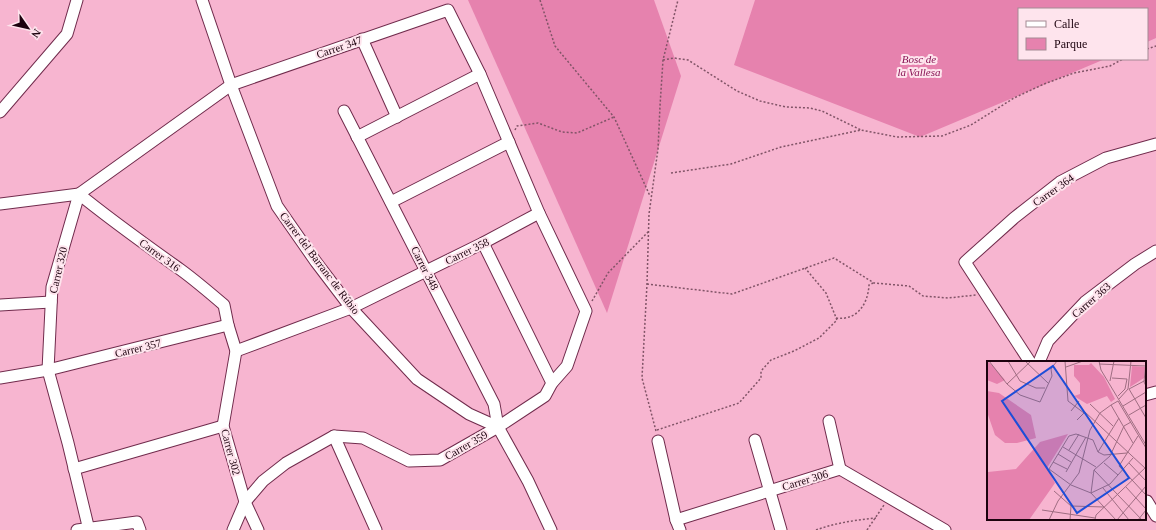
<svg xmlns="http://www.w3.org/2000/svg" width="1156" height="530" font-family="'Times New Roman',serif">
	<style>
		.green { fill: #e682ae }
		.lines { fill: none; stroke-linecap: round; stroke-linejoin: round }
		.minor-casing { stroke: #702b4c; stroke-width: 13 }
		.path { stroke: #815467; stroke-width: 1.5; stroke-dasharray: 2 2; stroke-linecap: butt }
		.minor { stroke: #fff; stroke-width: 11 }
		.labels { text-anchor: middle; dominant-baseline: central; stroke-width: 4; stroke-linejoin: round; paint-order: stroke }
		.street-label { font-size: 11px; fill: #1c020e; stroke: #fee4ed }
		.park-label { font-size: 11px; font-style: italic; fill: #891455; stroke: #fee4ed }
		.inset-road { fill: none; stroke: #9f6d82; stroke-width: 1 }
		.view { fill: #1d4ed8; fill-opacity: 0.15; stroke: #1d4ed8; stroke-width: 2 }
		.inset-edge { fill: none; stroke: #1c020e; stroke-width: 2 }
	</style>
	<rect width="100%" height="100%" fill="#f7b5d0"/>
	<!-- green -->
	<g class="green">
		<polygon points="468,0 654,0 681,76 607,313"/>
		<polygon points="755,0 1156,0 1156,38 1147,42 1147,9 1019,9 1019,59 1105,59 920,137 734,65"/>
	</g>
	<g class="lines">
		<!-- minor casing -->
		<g class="minor-casing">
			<g id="minor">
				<polyline points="202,0 231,85 277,206 316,262 351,308 417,379 469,414 498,427 528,481 551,530"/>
				<polyline points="362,39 397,117"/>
				<polyline points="344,111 494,404 498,427"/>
				<polyline points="0,112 67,34 77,0"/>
				<polyline points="357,137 480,74"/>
				<polyline points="391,202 509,142"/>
				<path d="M0 204 79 194C112 221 146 245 181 270 196 281 210 293 224 305L228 325 236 351 223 426 245 502 258 530"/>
				<polyline points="483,243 552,383"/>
				<polyline points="0,305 51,302"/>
				<polyline points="236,351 351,308 483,243 539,213"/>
				<polyline points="1030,362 965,262 1014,218 1060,182 1106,158 1156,144"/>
				<polyline points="1039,362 1048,341 1085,302 1135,264 1156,251"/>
				<polyline points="0,378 48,370 228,325"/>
				<polyline points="1145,395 1156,392"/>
				<polyline points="829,421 840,469"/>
				<polyline points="334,436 376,530"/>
				<polyline points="755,440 781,530"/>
				<polyline points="658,441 676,520 680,530"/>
				<polyline points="74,469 223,426"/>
				<polyline points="1145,501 1147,501 1156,516"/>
				<polyline points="676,520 840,469 945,530"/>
				<polyline points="77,530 137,522 140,530"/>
				<polyline points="89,530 68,443 48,370 52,287 79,194 231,85 448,10 480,74 539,213 586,311 567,366 552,383 545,396 498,427 440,460 409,461 363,438 334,436 286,463 263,481 245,502 233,530"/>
			</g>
		</g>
		<!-- path -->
		<g class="path">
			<polyline points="540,0 555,46 614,117 650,196"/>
			<polyline points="1147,49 1156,46"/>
			<polyline points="663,60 674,58 688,60 737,91 760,101 786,107 810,108 822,111 861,130"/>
			<polyline points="515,130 517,126 538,123 562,132 577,133 614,117"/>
			<polyline points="671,173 731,164 781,147 861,130 897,137 942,136 971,125 1014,98 1044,84 1074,73 1110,66 1123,59"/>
			<polyline points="647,284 732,294 834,258 874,283 909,286 923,296 948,298 976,295"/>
			<polyline points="592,301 608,273 649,231"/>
			<path d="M836 318C857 321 868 304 869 285L873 283"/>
			<polyline points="657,430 739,403 761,378 761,371 771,360 794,351 819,338 837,320 826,293 805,268"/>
			<polyline points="656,431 642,378 647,284 649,214 658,149 660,106 663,60 678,0"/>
			<path d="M816 530C835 523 856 520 876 518"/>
			<polyline points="867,530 884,505"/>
		</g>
		<!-- minor -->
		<use href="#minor" class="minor"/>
	</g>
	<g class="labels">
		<!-- street labels -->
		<g class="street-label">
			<text transform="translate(339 47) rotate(-19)">Carrer 347</text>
			<text transform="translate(1053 190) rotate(-35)">Carrer 364</text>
			<text transform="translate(467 251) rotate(-26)">Carrer 358</text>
			<text transform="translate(160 255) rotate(36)">Carrer 316</text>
			<text transform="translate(320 263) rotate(53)">Carrer del Barranc de Rúbio</text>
			<text transform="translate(425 268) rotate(63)">Carrer 348</text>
			<text transform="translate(58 270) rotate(-77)">Carrer 320</text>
			<text transform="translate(1091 300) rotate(-41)">Carrer 363</text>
			<text transform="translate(138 348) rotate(-14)">Carrer 357</text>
			<text transform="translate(466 445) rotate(-30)">Carrer 359</text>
			<text transform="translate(231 452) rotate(75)">Carrer 302</text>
			<text transform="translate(805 480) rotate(-17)">Carrer 306</text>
		</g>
		<!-- park labels -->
		<g class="park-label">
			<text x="919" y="59">Bosc de<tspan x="919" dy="13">la Vallesa</tspan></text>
		</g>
	</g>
	<!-- overview -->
	<g transform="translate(987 361)">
		<rect width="159" height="159" fill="#f7b5d0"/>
		<path d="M0 0 5 4 18 19 10 23 0 19ZM104 2 117 16 128 38 124 41 120 35 100 43 87 35 93 33V22L87 15V4H102ZM145 5 158 6 157 17 143 26ZM0 30 12 32 44 54 49 77 30 82H18L8 74 0 51ZM81 73 60 107 68 122 42 159H0V106L1 111 29 108 53 81Z" fill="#e682ae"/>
		<path class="inset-road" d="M2 0 20 23 33 34 53 41 65 15 64 8 70 0M21 0 33 20 49 27H58M38 0 61 22M78 0 81 40 97 52M112 0 114 9 159 84M159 0 157 21 159 25M112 3 159 5M79 6 96 0M125 17 140 18M123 20 127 0M20 23 44 0M142 28 159 57M142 28 159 19M131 35 138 28 140 18M132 38 141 28 144 0M103 43 126 65M124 44 146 82M136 45 159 31M84 50 92 40M142 54 159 44M90 59 98 51 159 108M151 75 132 105 159 134M76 86 109 106M82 89 92 73M111 91 132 57M140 92 117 94 111 91 106 79 89 73 82 75 62 108 84 124 104 132 123 123 146 97M71 93 84 101M66 101 80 108M117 102 131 114M142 102 159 120M107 109 155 159M107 109 123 95 137 65 144 61M107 109 104 132 129 159M79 111 99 76M139 126 159 148M116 127 142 159M67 130 84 145 83 159M84 145 117 146M55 149 108 157M62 159 71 140 92 112 103 69 113 52 124 44 131 40 159 87M108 159 109 154 159 106M130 159 159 125M151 159 159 149"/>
		<path class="view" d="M66 5 142 117 90 152 15 40Z"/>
		<rect width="159" height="159" class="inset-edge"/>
	</g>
	<!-- legend -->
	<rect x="1018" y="8" width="130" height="52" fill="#fee4ed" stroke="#a48a94"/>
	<rect x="1026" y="21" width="20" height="6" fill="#ffffff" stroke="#a48a94"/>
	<text x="1054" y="28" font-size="12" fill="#1c020e">Calle</text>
	<rect x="1026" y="38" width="20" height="12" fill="#e682ae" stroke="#a48a94"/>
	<text x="1054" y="48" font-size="12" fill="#1c020e">Parque</text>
	<!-- north arrow -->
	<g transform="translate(28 28) rotate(124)" stroke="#fee4ed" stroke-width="3" paint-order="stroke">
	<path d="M0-3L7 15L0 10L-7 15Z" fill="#1c020e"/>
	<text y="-6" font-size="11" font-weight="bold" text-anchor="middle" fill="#1c020e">N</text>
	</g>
</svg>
